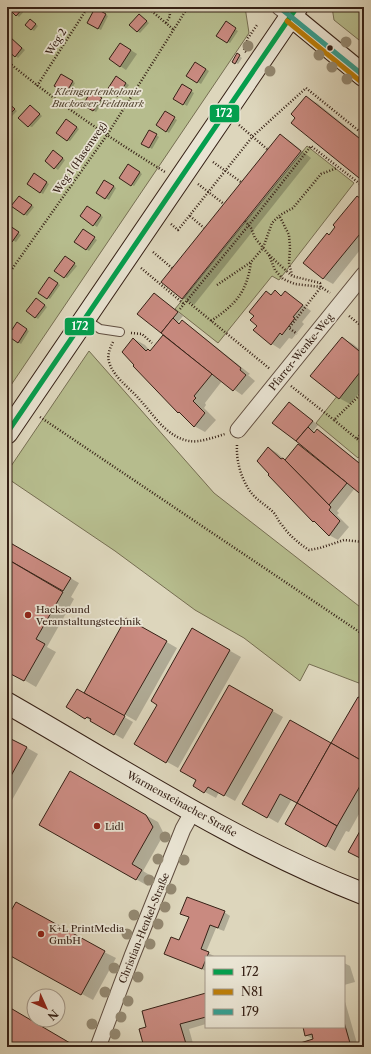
<svg xmlns="http://www.w3.org/2000/svg" width="371" height="1054" font-family="'Libre Caslon Text',serif">
	<style>
		.green { fill: #b6bc8d; stroke: #766e52 }
		.shadow { fill: #0003 }
		.building { fill: #c98a80; stroke: #362116 }
		.lines { fill: none; stroke-linecap: round; stroke-linejoin: round }
		.lane-casing { stroke: #604e40; stroke-width: 10 }
		.street-casing { stroke: #604e40; stroke-width: 17 }
		.secondary-casing { stroke: #362116; stroke-width: 23 }
		.path { stroke: #362116; stroke-width: 2.5; stroke-dasharray: 1 2; stroke-linecap: butt }
		.lane { stroke: #e9e4d3; stroke-width: 8 }
		.street { stroke: #e9e4d3; stroke-width: 15 }
		.secondary { stroke: #e9e4d3; stroke-width: 21 }
		.bus-1-casing { stroke: #e9e4d3; stroke-width: 8 }
		.bus-2-casing { stroke: #e9e4d3; stroke-width: 8 }
		.bus-3-casing { stroke: #e9e4d3; stroke-width: 8 }
		.bus-1 { stroke: #039f4e; stroke-width: 5 }
		.bus-2 { stroke: #bd7e07; stroke-width: 5 }
		.bus-3 { stroke: #369e8f; stroke-width: 5 }
		.tree { fill: #938871 }
		.bus-dot { fill: #362116; stroke: #e9e4d3; stroke-width: 1.5 }
		.poi-dot { fill: #8f2418; stroke: #e9e4d3; stroke-width: 1.5 }
		.labels { text-anchor: middle; dominant-baseline: central; stroke-width: 3.5; stroke-linejoin: round; paint-order: stroke }
		.street-label { font-size: 10px; fill: #362116; stroke: #e9e4d3 }
		.park-label { font-size: 10px; font-style: italic; fill: #564834; stroke: #e9e4d3 }
		.poi-label { font-size: 10px; fill: #362116; stroke: #e9e4d3; text-anchor: start }
		.line-badge { stroke: #e9e4d3; stroke-width: 1.5 }
		.badge-label { font-size: 11px; text-anchor: middle; font-weight: bold; fill: #fff }
	</style>
	<rect width="100%" height="100%" fill="#ddd6bc"/>
	<filter id="stains"><feTurbulence type="fractalNoise" baseFrequency=".005" numOctaves="4"/><feColorMatrix values="0 0 0 0 .2 0 0 0 0 .09 0 0 0 0 .02 0 0 0 .5 -.17"/></filter>
	<radialGradient id="worn" r=".72"><stop offset=".6" stop-color="#630" stop-opacity="0"/><stop offset="1" stop-color="#630" stop-opacity=".3"/></radialGradient>
	<!-- green -->
	<g class="green">
		<polygon points="7,7 245,7 249,33 7,391"/>
		<polygon points="332,7 364,7 364,44 334,20"/>
		<polygon points="307,146 354,183 279,280 272,276 218,343 175,309"/>
		<polygon points="89,351 214,493 364,610 364,685 309,664 300,681 244,638 195,610 115,551 7,478 7,472"/>
		<polygon points="364,362 364,451 358,458 316,423"/>
	</g>
	<!-- shadow -->
	<g class="shadow">
		<polygon points="8,7 26,7 27,8 19,17"/>
		<polygon points="41,7 53,7 48,12"/>
		<polygon points="96,9 108,16 101,30 88,23"/>
		<polygon points="142,17 149,23 140,33 137,31"/>
		<polygon points="33,22 38,26 34,31 31,29"/>
		<polygon points="226,23 238,31 230,43 217,35"/>
		<polygon points="13,40 25,50 18,58 7,49 7,43"/>
		<polygon points="126,47 137,54 126,70 120,66"/>
		<polygon points="238,55 242,58 238,64 233,61"/>
		<polygon points="196,63 209,71 201,84 188,76"/>
		<polygon points="62,75 75,83 69,94 55,86"/>
		<polygon points="116,77 129,85 120,97 109,90"/>
		<polygon points="182,85 194,93 187,106 174,98"/>
		<polygon points="92,92 104,100 96,112 84,105"/>
		<polygon points="306,97 317,103 364,141 364,181"/>
		<polygon points="7,103 17,111 7,121"/>
		<polygon points="33,108 42,116 32,127 29,126"/>
		<polygon points="165,112 177,120 169,133 157,125"/>
		<polygon points="69,122 79,129 70,141 67,140"/>
		<polygon points="150,131 159,137 152,149 143,143"/>
		<polygon points="280,135 291,142 311,158 194,305 183,298"/>
		<polygon points="56,153 65,160 58,170 46,161"/>
		<polygon points="129,165 142,174 134,186 121,178"/>
		<polygon points="34,175 49,184 43,194 28,184"/>
		<polygon points="105,181 116,188 109,200 97,193"/>
		<polygon points="357,197 364,201 364,245 333,284 324,279 304,263 337,227"/>
		<polygon points="22,199 34,207 27,216 24,214"/>
		<polygon points="90,209 103,217 97,227 81,216"/>
		<polygon points="7,225 21,235 16,242 7,237"/>
		<polygon points="86,232 97,240 89,251 76,242"/>
		<polygon points="68,259 77,266 67,278 65,277"/>
		<polygon points="49,278 60,285 50,299 40,292"/>
		<polygon points="275,291 282,296 285,292 294,298 311,311 302,322 304,324 292,339 289,338 280,349 272,344 258,325 255,316 267,292 272,295"/>
		<polygon points="155,294 183,316 178,322 180,324 182,322 191,327 250,374 248,375 255,381 242,395 222,381 205,403 206,405 204,408 216,420 205,432 194,426 184,415 178,412 134,339 145,345 151,352 163,336 167,338"/>
		<polygon points="39,301 47,307 38,319 35,317"/>
		<polygon points="17,324 29,331 21,344 9,336"/>
		<polygon points="342,338 353,344 364,353 364,387 350,404 339,398"/>
		<polygon points="290,403 318,425 313,431 316,433 317,430 326,436 364,466 364,495 355,488 337,511 339,513 337,515 349,527 338,540 329,535 319,525 313,521 269,448 277,453 286,461 300,443 274,423"/>
		<polygon points="7,542 79,583 71,597 74,599 47,647 56,652 36,687 7,670 7,561 47,583 48,581 7,558"/>
		<polygon points="127,619 177,648 136,721 85,692"/>
		<polygon points="193,630 241,657 178,768 135,744 158,704"/>
		<polygon points="230,687 283,717 235,801 219,792 216,798 194,786"/>
		<polygon points="77,690 133,722 123,739 67,707"/>
		<polygon points="364,700 364,805 349,832 346,831 335,851 287,823 320,818 292,799 278,823 243,803 341,750"/>
		<polygon points="7,739 17,742 38,754 7,809"/>
		<polygon points="70,773 158,822 164,834 143,871 153,877 148,886 41,825"/>
		<polygon points="224,912 230,916 224,931 216,928 206,952 214,956 206,957 206,971 166,954 180,942 190,918 182,913"/>
		<polygon points="7,920 104,952 116,958 93,1000 7,953"/>
		<polygon points="344,963 350,966 355,982 344,985"/>
		<polygon points="206,994 206,1024 189,1029 194,1047 145,1047 147,1028"/>
		<polygon points="344,998 358,1047 299,1047 314,1040 306,1035 304,1027 344,1027"/>
		<polygon points="7,1008 76,1047 12,1047 7,1044"/>
	</g>
	<!-- building -->
	<g class="building">
		<polygon points="7,7 24,7 16,16"/>
		<polygon points="40,7 49,7 45,12"/>
		<polygon points="95,8 106,14 98,29 87,23"/>
		<polygon points="139,14 147,21 137,32 129,25"/>
		<polygon points="30,19 36,24 31,30 25,25"/>
		<polygon points="226,21 236,28 227,43 216,36"/>
		<polygon points="10,37 22,48 15,57 7,50 7,41"/>
		<polygon points="120,43 131,50 120,67 109,59"/>
		<polygon points="237,53 240,55 235,64 232,62"/>
		<polygon points="195,62 206,69 197,83 186,76"/>
		<polygon points="61,74 73,81 66,93 54,86"/>
		<polygon points="116,76 126,83 117,97 107,90"/>
		<polygon points="182,84 192,90 183,105 173,99"/>
		<polygon points="91,91 102,98 93,111 83,105"/>
		<polygon points="306,96 364,142 364,182 291,123 295,118 291,114"/>
		<polygon points="7,102 15,109 7,117"/>
		<polygon points="30,105 40,114 28,127 18,118"/>
		<polygon points="165,111 175,117 166,132 156,125"/>
		<polygon points="66,119 77,127 67,141 56,133"/>
		<polygon points="149,130 157,134 149,148 141,144"/>
		<polygon points="280,134 301,151 182,299 161,282"/>
		<polygon points="53,150 63,158 54,169 45,161"/>
		<polygon points="128,164 140,172 131,186 119,178"/>
		<polygon points="34,173 47,182 40,193 27,184"/>
		<polygon points="104,180 114,186 105,199 96,193"/>
		<polygon points="19,196 32,205 24,215 11,206"/>
		<polygon points="357,196 364,201 364,229 323,279 303,263 327,233 329,235 335,227 333,225"/>
		<polygon points="87,206 101,215 93,226 80,216"/>
		<polygon points="7,224 19,232 12,242 7,238"/>
		<polygon points="83,229 95,237 86,250 74,242"/>
		<polygon points="65,256 75,263 64,278 54,271"/>
		<polygon points="49,277 58,283 47,299 38,293"/>
		<polygon points="275,290 281,296 285,291 303,305 293,317 295,318 282,335 280,333 271,345 253,330 257,326 250,320 254,316 249,312 266,291 271,295"/>
		<polygon points="154,293 178,312 161,333 137,314"/>
		<polygon points="36,298 45,305 35,318 26,311"/>
		<polygon points="173,318 179,324 182,320 241,368 240,370 246,375 233,391 161,333"/>
		<polygon points="17,322 27,329 18,343 8,336"/>
		<polygon points="163,335 212,374 194,396 196,398 193,401 205,413 194,427 179,412 178,413 133,366 134,365 122,352 133,338 146,351 148,349 150,351"/>
		<polygon points="342,337 364,355 364,367 339,399 310,376"/>
		<polygon points="289,402 313,421 296,441 272,423"/>
		<polygon points="308,427 314,433 317,429 364,467 364,497 296,441"/>
		<polygon points="298,444 347,483 329,505 285,460"/>
		<polygon points="268,447 281,459 283,458 331,507 329,510 340,521 329,536 314,521 313,522 268,475 269,474 257,461"/>
		<polygon points="7,541 71,578 63,591 7,559"/>
		<polygon points="7,559 63,592 36,639 45,644 24,681 7,672"/>
		<polygon points="126,618 167,641 124,716 84,693"/>
		<polygon points="192,628 230,650 166,763 134,744 157,705 151,701"/>
		<polygon points="229,685 273,710 224,796 208,787 204,793 193,786 196,780 180,771"/>
		<polygon points="77,689 125,716 114,735 90,721 91,719 87,717 85,719 66,707"/>
		<polygon points="358,697 364,699 364,762 331,743"/>
		<polygon points="290,720 331,743 297,803 280,794 267,818 242,804"/>
		<polygon points="7,737 27,747 7,783"/>
		<polygon points="331,743 364,762 364,779 337,826 297,803"/>
		<polygon points="70,771 146,815 153,827 132,864 142,870 136,880 39,825"/>
		<polygon points="297,803 337,826 326,847 285,824"/>
		<polygon points="364,824 364,860 348,852"/>
		<polygon points="187,897 225,911 218,928 210,925 201,949 209,952 202,969 164,954 171,937 179,940 189,917 180,914"/>
		<polygon points="16,902 105,951 81,995 7,954 7,918"/>
		<polygon points="206,993 206,1017 180,1024 187,1047 144,1047 139,1029 146,1027 142,1011"/>
		<polygon points="7,1006 70,1043 68,1047 10,1047 7,1045"/>
		<polygon points="344,1022 350,1043 342,1045 342,1047 298,1047 297,1044 313,1039 312,1034 305,1036 303,1027 344,1027"/>
	</g>
	<g class="lines">
		<!-- lane casing -->
		<g class="lane-casing">
			<polyline id="lane" points="85,319 100,329 120,332"/>
		</g>
		<!-- street casing -->
		<g class="street-casing">
			<g id="street">
				<polyline points="279,7 291,16"/>
				<polyline points="238,430 364,274"/>
				<polyline points="98,1047 132,956 183,829 193,811"/>
			</g>
		</g>
		<!-- secondary casing -->
		<g class="secondary-casing">
			<g id="secondary">
				<polyline points="291,16 364,76"/>
				<polyline points="7,433 297,7"/>
				<path d="M7 703C124 770 238 845 364 894"/>
			</g>
		</g>
		<!-- path -->
		<g class="path">
			<polyline points="147,7 174,30"/>
			<polyline points="166,23 170,16 169,7"/>
			<polyline points="246,52 244,50 248,38 257,25"/>
			<path d="M7 61C56 102 110 138 165 172"/>
			<polyline points="37,86 88,7"/>
			<polyline points="239,125 267,149"/>
			<polyline points="213,162 241,182"/>
			<polyline points="198,184 224,204"/>
			<polyline points="190,216 204,228"/>
			<polyline points="280,217 289,235 290,247 289,263 292,275"/>
			<polyline points="245,221 251,228 255,238 269,255 275,270 283,279 295,284 321,287 330,293"/>
			<polyline points="171,224 178,230 253,136 306,88 364,135"/>
			<polyline points="153,252 172,268"/>
			<polyline points="269,255 292,276 320,283 321,287 289,328 297,334"/>
			<polyline points="141,268 184,304"/>
			<polyline points="7,276 107,135 188,7"/>
			<polyline points="217,285 251,262 263,248 272,223 280,215 293,208 321,174 337,168"/>
			<polyline points="187,301 270,369"/>
			<polyline points="180,309 248,226 311,146 364,187"/>
			<polyline points="349,316 364,328"/>
			<path d="M211 321C236 304 247 292 251 262"/>
			<polyline points="131,333 142,334 152,343"/>
			<path d="M113 342C110 348 107 355 109 362 114 378 130 388 140 400 155 416 165 436 189 441 199 443 215 437 225 434"/>
			<polyline points="291,386 334,420"/>
			<polyline points="364,391 334,420 357,439 364,429"/>
			<polyline points="40,417 364,635"/>
			<polyline points="357,439 364,445"/>
			<path d="M237 445C236 462 242 483 254 496 260 502 267 506 273 512 277 516 278 521 282 525 289 535 298 543 309 550L320 548 344 540 364 542"/>
		</g>
		<!-- lane -->
		<use href="#lane" class="lane"/>
		<!-- street -->
		<use href="#street" class="street"/>
		<!-- secondary -->
		<use href="#secondary" class="secondary"/>
		<!-- bus-1 casing -->
		<g class="bus-1-casing">
			<polyline id="bus-1" points="7,433 297,7"/>
		</g>
		<!-- bus-2 casing -->
		<g class="bus-2-casing">
			<polyline id="bus-2" points="287,21 360,81"/>
		</g>
		<!-- bus-3 casing -->
		<g class="bus-3-casing">
			<polyline id="bus-3" points="279,7 364,76"/>
		</g>
		<!-- bus-1 -->
		<use href="#bus-1" class="bus-1"/>
		<!-- bus-2 -->
		<use href="#bus-2" class="bus-2"/>
		<!-- bus-3 -->
		<use href="#bus-3" class="bus-3"/>
	</g>
	<!-- trees -->
	<g class="tree">
		<circle cx="346" cy="42" r="5.5"/>
		<circle cx="248" cy="46" r="5.5"/>
		<circle cx="319" cy="55" r="5.5"/>
		<circle cx="332" cy="67" r="5.5"/>
		<circle cx="270" cy="71" r="5.5"/>
		<circle cx="347" cy="79" r="5.5"/>
		<circle cx="165" cy="837" r="5.5"/>
		<circle cx="158" cy="859" r="5.5"/>
		<circle cx="184" cy="860" r="5.5"/>
		<circle cx="149" cy="880" r="5.5"/>
		<circle cx="171" cy="889" r="5.5"/>
		<circle cx="165" cy="907" r="5.5"/>
		<circle cx="134" cy="915" r="5.5"/>
		<circle cx="158" cy="924" r="5.5"/>
		<circle cx="127" cy="934" r="5.5"/>
		<circle cx="150" cy="944" r="5.5"/>
		<circle cx="114" cy="968" r="5.5"/>
		<circle cx="138" cy="977" r="5.5"/>
		<circle cx="105" cy="992" r="5.5"/>
		<circle cx="128" cy="1001" r="5.5"/>
		<circle cx="121" cy="1017" r="5.5"/>
		<circle cx="92" cy="1024" r="5.5"/>
		<circle cx="115" cy="1034" r="5.5"/>
	</g>
	<!-- markers -->
	<circle class="bus-dot" cx="330" cy="48" r="3.5"/>
	<g class="poi-dot">
		<circle cx="28" cy="615" r="4"/>
		<circle cx="97" cy="826" r="4"/>
		<circle cx="41" cy="934" r="4"/>
	</g>
	<g class="labels">
		<!-- street labels -->
		<g class="street-label">
			<text transform="translate(56 42) rotate(-58)">Weg 2</text>
			<text transform="translate(80 158) rotate(-55)">Weg 1 (Hasenweg)</text>
			<text transform="translate(301 352) rotate(-51)">Pfarrer-Wenke-Weg</text>
			<text transform="translate(182 804) rotate(29)">Warmensteinacher Straße</text>
			<text transform="translate(144 928) rotate(-68)">Christian-Henkel-Straße</text>
		</g>
		<!-- park labels -->
		<g class="park-label">
			<text x="98" y="91">Kleingartenkolonie<tspan x="98" dy="12">Buckower Feldmark</tspan></text>
		</g>
		<!-- poi labels -->
		<g class="poi-label">
			<text x="36" y="609">Hacksound<tspan x="36" dy="12">Veranstaltungstechnik</tspan></text>
			<text x="105" y="826">Lidl</text>
			<text x="49" y="928">K+L PrintMedia<tspan x="49" dy="12">GmbH</tspan></text>
		</g>
	</g>
	<g class="line-badge">
		<rect x="209" y="104" width="31" height="19" rx="4" fill="#039f4e"/>
		<rect x="64" y="317" width="31" height="19" rx="4" fill="#039f4e"/>
	</g>
	<g class="badge-label">
		<text x="224" y="117">172</text>
		<text x="80" y="330">172</text>
	</g>
	<!-- margin -->
	<rect width="371" height="1054" fill="none" stroke="#ddd6bc" stroke-width="24"/>
	<rect x="8" y="8" width="355" height="1038" fill="none" stroke="#362116" stroke-width="2"/>
	<rect x="12" y="12" width="347" height="1030" fill="none" stroke="#362116"/>
	<!-- legend -->
	<rect x="205" y="956" width="140" height="72" fill="#e9e4d3" stroke="#a19687"/>
	<rect x="213" y="969" width="20" height="6" fill="#039f4e" stroke="#a19687"/>
	<text x="241" y="976" font-size="12" fill="#362116">172</text>
	<rect x="213" y="989" width="20" height="6" fill="#bd7e07" stroke="#a19687"/>
	<text x="241" y="996" font-size="12" fill="#362116">N81</text>
	<rect x="213" y="1009" width="20" height="6" fill="#369e8f" stroke="#a19687"/>
	<text x="241" y="1016" font-size="12" fill="#362116">179</text>
	<!-- north arrow -->
	<g transform="translate(46 1008) rotate(135)"><circle r="19" fill="#e9e4d3" stroke="#a19687"/>
	<path d="M0-3L7 15L0 10L-7 15Z" fill="#8f2418"/>
	<text y="-6" font-size="11" font-weight="bold" text-anchor="middle" fill="#362116">N</text>
	</g>
	<rect width="100%" height="100%" filter="url(#stains)"/>
	<rect width="100%" height="100%" fill="url(#worn)"/>
</svg>
